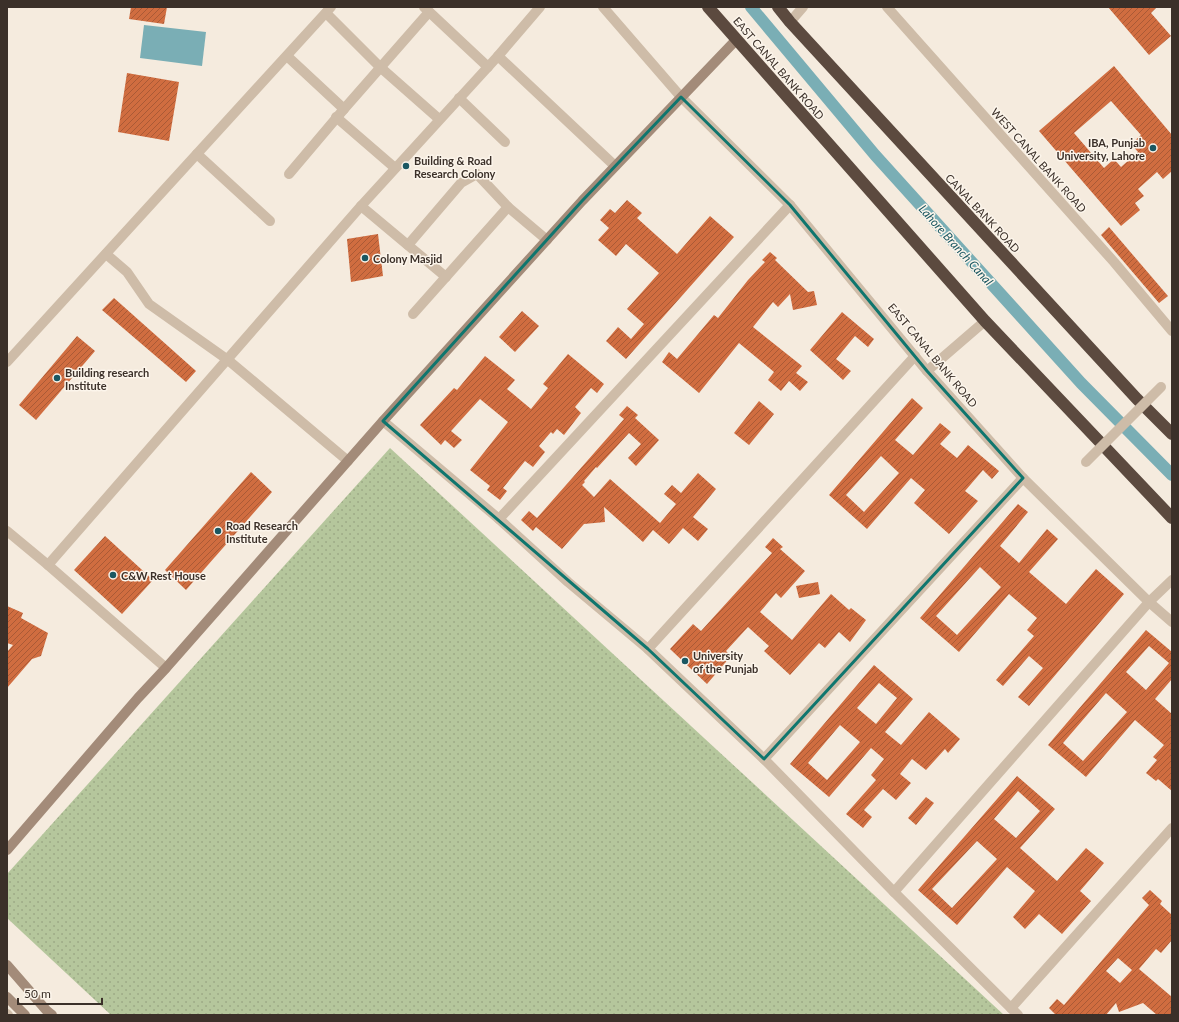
<svg xmlns="http://www.w3.org/2000/svg" width="1179" height="1022" font-family="Lato,sans-serif">
	<style>
		.grass { fill: url(#grass-dots) }
		.water { fill: #7aaeb5 }
		.lines { fill: none; stroke-linecap: round; stroke-linejoin: round }
		.canal { stroke: #7aaeb5; stroke-width: 12 }
		.building { fill: url(#building-hatch); fill-rule: evenodd }
		.street { stroke: #cebca8; stroke-width: 10 }
		.secondary { stroke: #a38b79; stroke-width: 10 }
		.highway { stroke: #5c4a3f; stroke-width: 12 }
		.street-bridge { stroke: #cebca8; stroke-width: 10 }
		.marked { fill: none; stroke: #0f766e; stroke-width: 3; stroke-linejoin: round }
		.poi-dot { fill: #1a5761; stroke: #fcf5eb; stroke-width: 1.5 }
		.labels { text-anchor: middle; dominant-baseline: central; stroke-width: 3; stroke-linejoin: round; paint-order: stroke }
		.street-label { font-size: 11px; fill: #3b3029; stroke: #fcf5eb }
		.poi-label { font-size: 11px; font-weight: bold; fill: #3b3029; stroke: #fcf5eb; text-anchor: start }
		.water-label { font-size: 12px; font-style: italic; fill: #1a5761; stroke: #fcf5eb }
	</style>
	<defs>
		<pattern id="grass-dots" width="8" height="8" patternUnits="userSpaceOnUse"><rect width="8" height="8" fill="#b5c69c"/><path d="M2 2h.1M6 6h.1" fill="none" stroke="#9daa86" stroke-width="1.8" stroke-linecap="round"/></pattern>
		<pattern id="building-hatch" width="6" height="6" patternUnits="userSpaceOnUse"><rect width="6" height="6" fill="#d06d40"/><path d="M-1 1l2-2M0 6l6-6M5 7l2-2" fill="none" stroke="#aa5a36"/></pattern>
	</defs>
	<rect width="100%" height="100%" fill="#f5ebde"/>
	<!-- grass -->
	<polygon class="grass" points="390,448 1004,1015 111,1015 7,918 7,874"/>
	<!-- water -->
	<polygon class="water" points="144,25 206,32 202,66 140,58"/>
	<g class="lines">
		<!-- canal -->
		<polyline class="canal" points="751,7 875,155 1081,383 1172,475"/>
	</g>
	<!-- building -->
	<g class="building">
		<polygon points="131,7 167,7 164,24 129,19"/>
		<polygon points="1108,7 1157,7 1151,13 1171,36 1149,55"/>
		<path d="M1114 66 1172 135V171L1163 179 1157 172 1138 189 1144 196 1135 203 1140 210 1121 226 1039 131ZM1111 101 1141 135 1131 144 1138 152 1121 167 1114 159 1104 168 1074 133Z"/>
		<polygon points="127,73 179,82 169,141 118,132"/>
		<polygon points="627,200 642,213 637,218 677,254 710,216 734,237 626,359 606,341 618,327 631,339 644,324 627,309 659,273 626,244 616,256 598,240 609,228 600,220 610,209 615,213"/>
		<polygon points="1109,227 1168,296 1159,303 1101,235"/>
		<polygon points="378,234 383,276 351,282 347,239"/>
		<polygon points="770,252 777,258 775,260 808,292 814,291 817,305 793,310 790,294 778,307 773,302 753,327 802,366 796,373 808,382 800,391 789,381 781,391 768,380 774,372 739,343 699,393 662,362 669,352 677,359 714,315 718,318 748,280 765,262 762,260"/>
		<polygon points="114,298 196,371 186,382 102,310"/>
		<polygon points="522,311 539,326 515,352 499,337"/>
		<polygon points="842,312 874,339 868,347 855,336 836,359 851,371 843,380 810,350"/>
		<polygon points="77,336 95,351 36,420 19,405"/>
		<polygon points="568,354 604,384 597,393 591,388 575,407 581,413 564,435 557,429 553,434 551,432 539,446 545,452 533,467 525,461 503,488 507,491 500,500 487,490 490,486 470,470 508,422 480,399 451,431 462,440 454,448 445,440 441,445 420,425 454,388 457,390 485,356 515,380 507,389 531,409 548,388 543,384"/>
		<path d="M912 398 923 408 895 440 913 455 940 423 951 432 940 444 957 458 968 445 999 471 992 479 983 470 965 491 978 501 949 534 914 503 925 490 911 478 867 529 829 495ZM881 456 899 473 864 512 846 495Z"/>
		<polygon points="759,401 774,414 749,445 734,433"/>
		<polygon points="627,406 638,415 635,418 659,440 636,466 628,458 641,444 629,433 597,468 596,467 584,481 585,482 582,485 594,497 610,479 660,523 676,504 664,494 672,485 681,493 698,473 716,489 693,517 708,529 698,541 683,528 669,544 653,530 643,542 604,507 605,522 584,524 562,549 536,527 533,531 521,520 529,511 537,518 624,419 619,415"/>
		<polygon points="251,472 272,492 186,590 165,570"/>
		<path d="M1018 504 1028 512 1000 546 1019 563 1047 529 1058 539 1029 572 1066 604 1096 569 1124 594 1029 706 1018 697 1043 668 1029 656 1003 686 996 680 1034 636 1027 630 1037 618 1009 594 959 652 920 618ZM980 567 1001 587 957 635 936 616Z"/>
		<polygon points="105,536 153,580 122,614 74,570"/>
		<polygon points="773,538 783,547 780,549 805,571 781,598 776,593 760,612 792,640 831,594 849,610 851,608 866,620 850,642 839,632 825,648 819,643 790,675 764,651 769,646 748,627 726,651 731,656 707,684 670,649 693,624 701,631 772,553 765,547"/>
		<polygon points="818,582 820,594 799,598 796,586"/>
		<polygon points="7,606 23,613 21,618 48,633 41,656 32,659 7,688 7,652 13,645 7,643"/>
		<path d="M1146 630 1172 652V679L1155 699 1172 714V791L1158 779 1156 781 1146 773 1157 760 1153 757 1164 745 1135 720 1086 777 1048 745ZM1149 646 1169 663 1146 690 1126 672ZM1106 693 1127 712 1083 761 1063 743Z"/>
		<path d="M874 665 913 699 885 732 901 745 929 712 960 739 948 753 945 749 926 770 912 759 900 774 911 783 896 800 883 789 864 810 872 817 863 828 846 814 876 780 871 775 884 759 871 748 829 797 790 764ZM879 683 897 698 876 724 857 708ZM840 725 860 742 827 780 808 763Z"/>
		<path d="M1017 776 1055 809 1020 848 1057 881 1086 848 1104 863 1080 891 1091 901 1062 934 1039 914 1025 929 1013 917 1035 891 1007 867 957 925 918 890ZM1018 791 1040 811 1016 838 994 819ZM977 841 997 859 952 908 932 889Z"/>
		<polygon points="926,797 934,803 916,825 908,818"/>
		<path d="M1150 890 1162 901 1160 904 1172 915V940L1161 953 1156 949 1139 969 1172 997V1015H1157L1143 1003 1119 1012 1116 1003 1106 1015H1056L1049 1008 1057 999 1064 1005 1110 951 1149 905 1142 898ZM1118 958 1132 970 1120 983 1106 971Z"/>
	</g>
	<g class="lines">
		<!-- street -->
		<g class="street">
			<polyline points="424,7 488,67"/>
			<polyline points="603,7 681,97 790,205 927,371 1023,478 1149,602 1172,622"/>
			<polyline points="887,7 1114,262 1172,331"/>
			<polyline points="326,13 380,67 439,119"/>
			<polyline points="790,22 803,7"/>
			<polyline points="287,56 344,109"/>
			<polyline points="498,56 615,166"/>
			<polyline points="459,98 505,142"/>
			<polyline points="336,117 395,168"/>
			<polyline points="197,154 270,221"/>
			<polyline points="289,174 344,109 429,12"/>
			<polyline points="361,206 446,277"/>
			<polyline points="408,245 461,183 477,174 508,207"/>
			<polyline points="106,254 127,272 149,304 228,360 348,461"/>
			<polyline points="413,314 508,207 547,240"/>
			<polyline points="7,362 331,7"/>
			<polyline points="927,371 985,321"/>
			<polyline points="383,421 499,519 568,582 648,649 764,759 894,892 1018,1015"/>
			<polyline points="499,519 790,205"/>
			<polyline points="7,531 48,565 166,668"/>
			<polyline points="48,565 361,206 498,56 540,7"/>
			<polyline points="648,649 915,356"/>
			<polyline points="764,759 1023,478"/>
			<polyline points="894,892 1149,602 1172,580"/>
			<polyline points="1011,1008 1172,828"/>
			<polyline points="7,1014 8,1015"/>
		</g>
		<!-- secondary -->
		<g class="secondary">
			<polyline points="7,850 138,698 166,668 383,421 582,201 736,40"/>
			<polyline points="7,965 47,1011 52,1015"/>
			<polyline points="7,997 25,1015"/>
		</g>
		<!-- highway -->
		<g class="highway">
			<polyline points="708,7 985,321 1172,518"/>
			<polyline points="778,7 790,22 1137,399 1172,434"/>
		</g>
		<!-- street-bridge -->
		<polyline class="street-bridge" points="1086,462 1161,387"/>
	</g>
	<!-- marked area -->
	<path class="marked" d="M681 97 790 205 927 371 1023 478 764 759 648 649 383 421 582 201Z"/>
	<!-- markers -->
	<g class="poi-dot">
		<circle cx="1153" cy="148" r="4"/>
		<circle cx="406" cy="166" r="4"/>
		<circle cx="365" cy="258" r="4"/>
		<circle cx="57" cy="378" r="4"/>
		<circle cx="218" cy="531" r="4"/>
		<circle cx="113" cy="575" r="4"/>
		<circle cx="685" cy="661" r="4"/>
	</g>
	<g class="labels">
		<!-- street labels -->
		<g class="street-label">
			<text transform="translate(779 68) rotate(49)">EAST CANAL BANK ROAD</text>
			<text transform="translate(1039 160) rotate(48)">WEST CANAL BANK ROAD</text>
			<text transform="translate(983 213) rotate(47)">CANAL BANK ROAD</text>
			<text transform="translate(933 355) rotate(50)">EAST CANAL BANK ROAD</text>
		</g>
		<!-- poi labels -->
		<g class="poi-label">
			<text x="1145" y="142" text-anchor="end">IBA, Punjab<tspan x="1145" dy="13">University, Lahore</tspan></text>
			<text x="414" y="160">Building &amp; Road<tspan x="414" dy="13">Research Colony</tspan></text>
			<text x="373" y="258">Colony Masjid</text>
			<text x="65" y="372">Building research<tspan x="65" dy="13">Institute</tspan></text>
			<text x="226" y="525">Road Research<tspan x="226" dy="13">Institute</tspan></text>
			<text x="121" y="575">C&amp;W Rest House</text>
			<text x="693" y="655">University<tspan x="693" dy="13">of the Punjab</tspan></text>
		</g>
		<!-- water labels -->
		<g class="water-label">
			<text transform="translate(956 245) rotate(48)">Lahore Branch Canal</text>
		</g>
	</g>
	<!-- border -->
	<rect width="1179" height="1022" fill="none" stroke="#3b3029" stroke-width="16"/>
	<!-- scale -->
	<path d="M18 998v6h84v-6" fill="none" stroke="#3b3029" stroke-width="2"/>
	<text x="24" y="998" font-size="12" fill="#3b3029" stroke="#fcf5eb" stroke-width="3" paint-order="stroke">50 m</text>
</svg>
